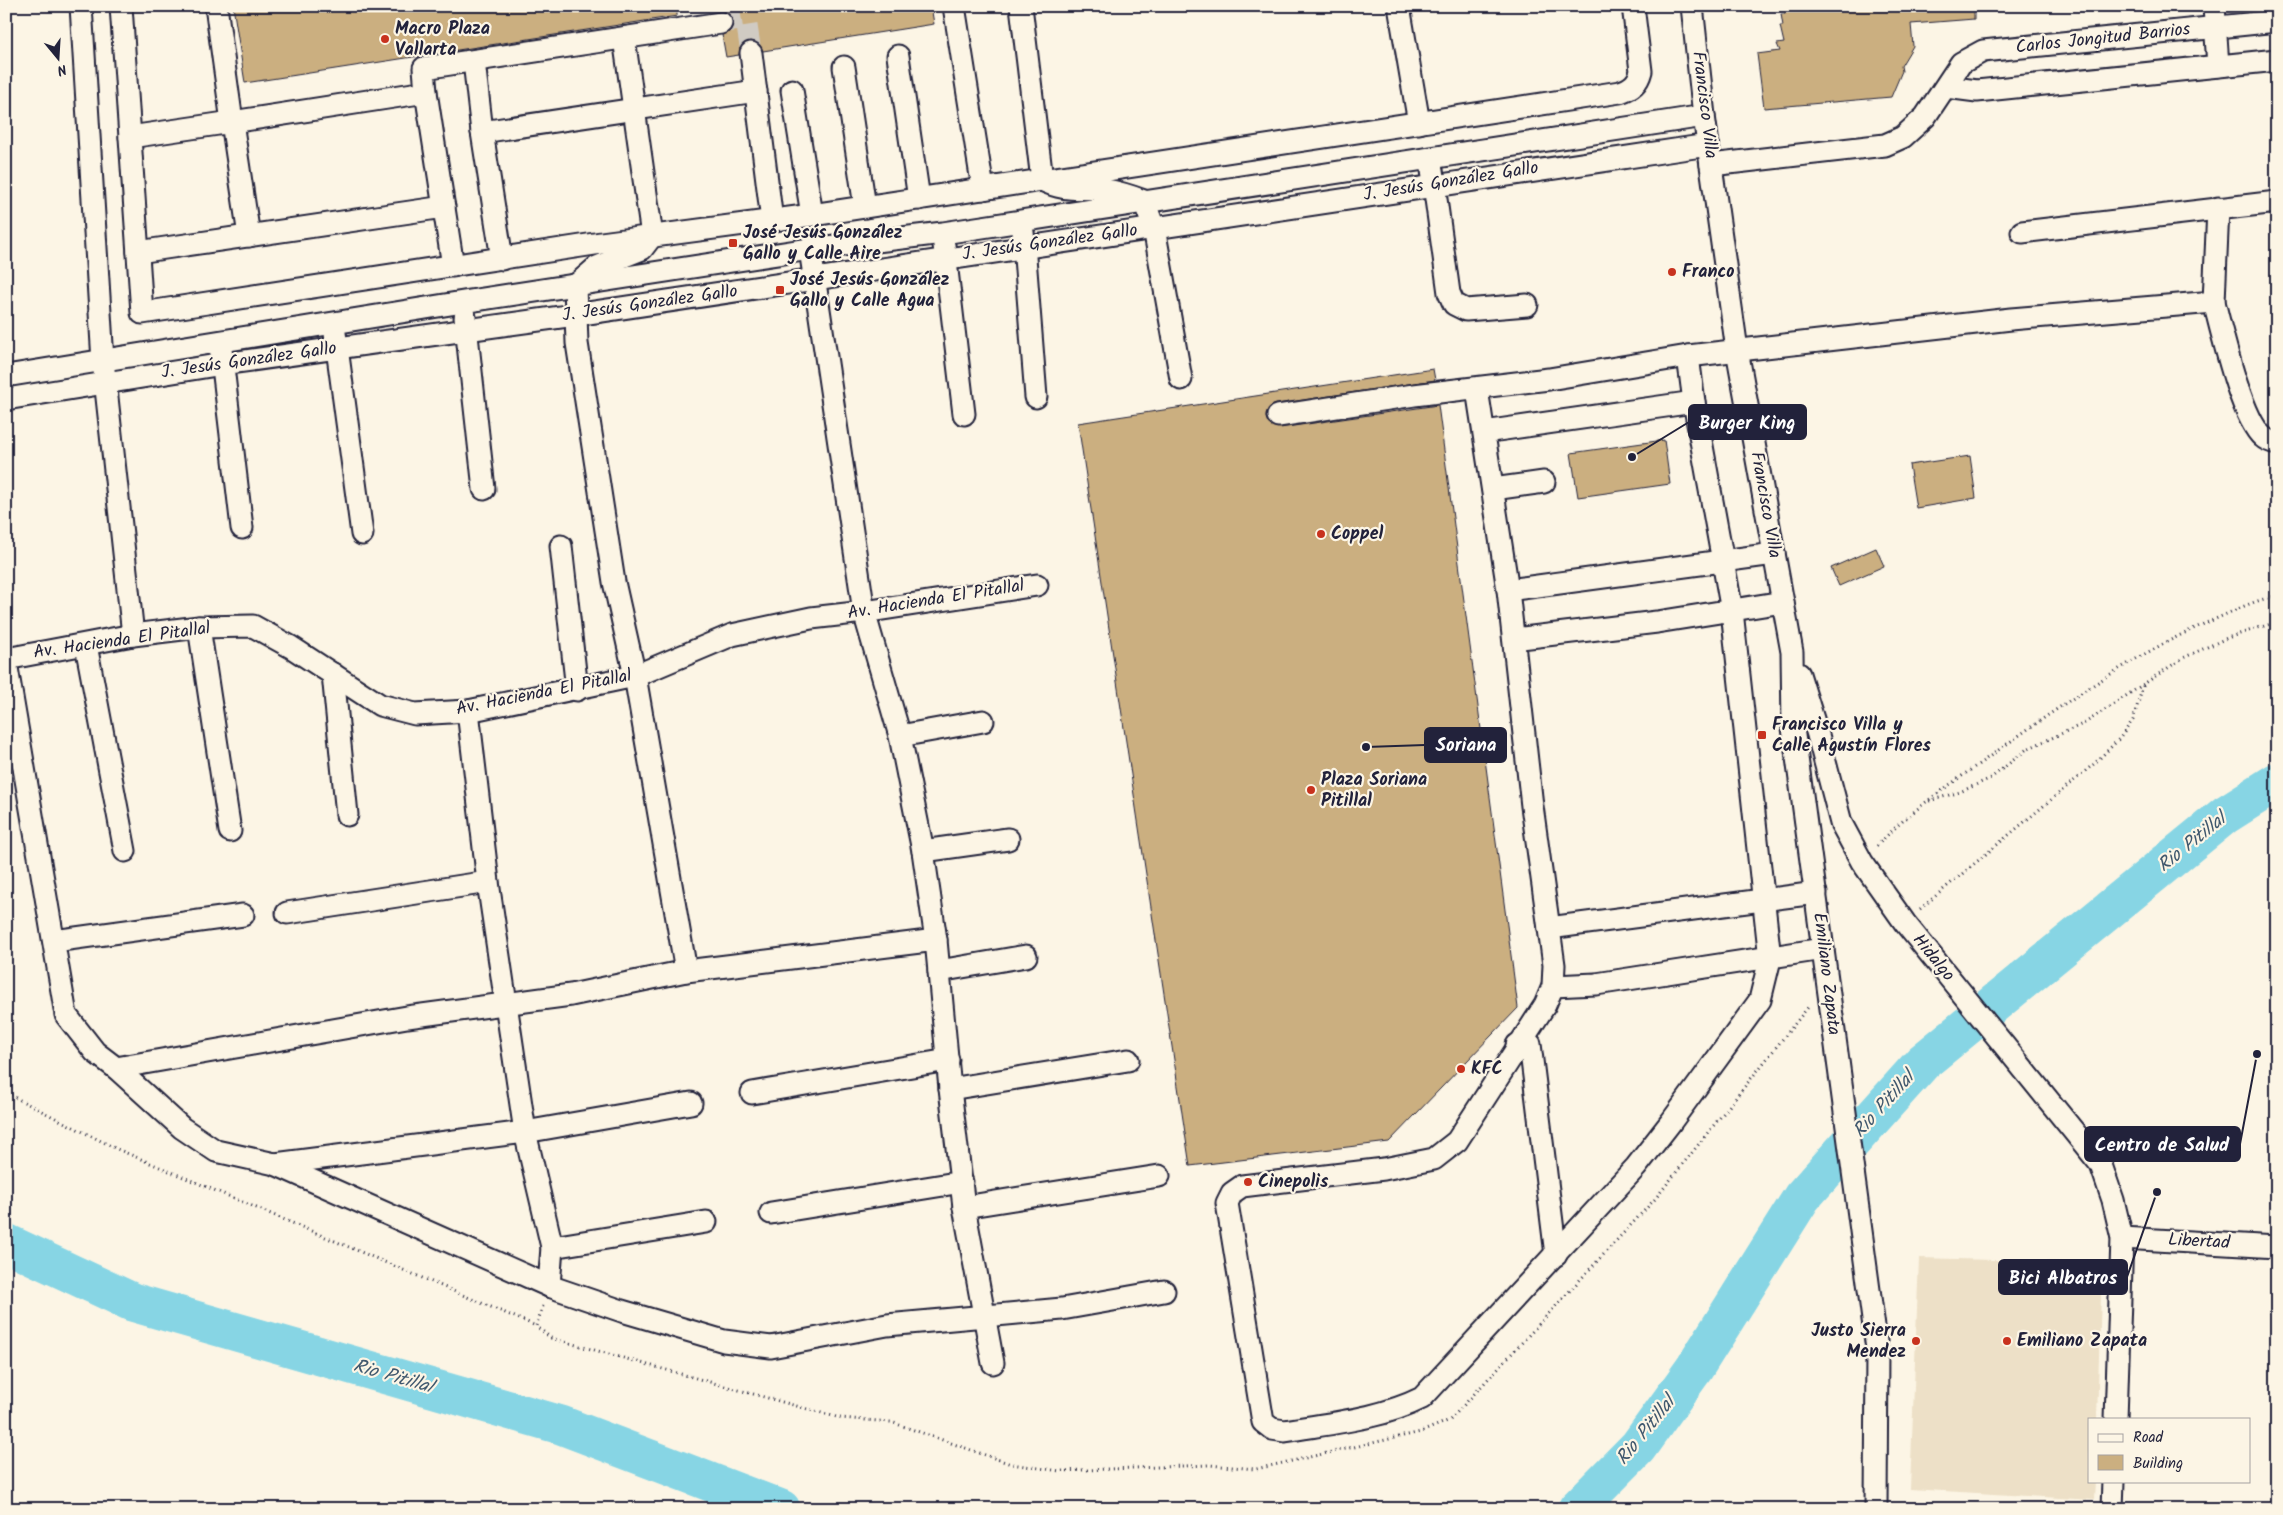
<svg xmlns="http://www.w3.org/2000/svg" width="2283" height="1515" font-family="Kalam,sans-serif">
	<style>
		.built { fill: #ede0c7 }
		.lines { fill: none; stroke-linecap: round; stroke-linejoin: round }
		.river { stroke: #87d5e4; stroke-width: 39 }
		.building { fill: #cbaf80; stroke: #22223b }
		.minor-tunnel { stroke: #d0cbc3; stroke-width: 21; stroke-dasharray: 21 11; stroke-linecap: butt }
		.minor-casing { stroke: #22223b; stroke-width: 25 }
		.path { stroke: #22223b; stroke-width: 3; stroke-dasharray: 1 4; stroke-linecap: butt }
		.minor { stroke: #fcf5e5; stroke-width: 21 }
		.poi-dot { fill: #c8321e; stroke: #fcf5e5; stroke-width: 2 }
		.labels { text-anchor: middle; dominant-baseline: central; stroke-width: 4.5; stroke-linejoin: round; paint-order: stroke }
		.poi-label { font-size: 18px; font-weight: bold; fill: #22223b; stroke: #fcf5e5; text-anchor: start }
		.street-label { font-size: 18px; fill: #22223b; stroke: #fcf5e5 }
		.water-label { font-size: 19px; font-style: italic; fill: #40586e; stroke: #fcf5e5 }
		.leader { fill: none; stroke: #22223b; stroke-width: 2 }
		.callout-dot { fill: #22223b; stroke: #fcf5e5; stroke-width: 2 }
		.callout { fill: #22223b; stroke: #22223b; stroke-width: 2 }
		.callout-label { font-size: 19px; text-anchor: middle; font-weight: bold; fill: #fff }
	</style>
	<rect width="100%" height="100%" fill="#fcf5e5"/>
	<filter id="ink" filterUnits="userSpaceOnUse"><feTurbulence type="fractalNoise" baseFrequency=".02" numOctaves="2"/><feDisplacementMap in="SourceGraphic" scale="10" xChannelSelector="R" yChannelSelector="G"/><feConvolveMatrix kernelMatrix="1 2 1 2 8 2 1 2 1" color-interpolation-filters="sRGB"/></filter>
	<g filter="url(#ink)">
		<!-- built -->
		<polygon class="built" points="1919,1258 2102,1263 2097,1419 2089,1419 2089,1481 2095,1481 2094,1500 1910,1489"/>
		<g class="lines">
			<!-- river -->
			<g class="river">
				<polyline points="6,1243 132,1302 561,1425 781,1509"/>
				<polyline points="1577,1509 1638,1447 1694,1369 1802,1197 1923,1062 2225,815 2277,782"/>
			</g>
		</g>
		<!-- building -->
		<g class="building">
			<polygon points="233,6 677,6 677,16 245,83"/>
			<polygon points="718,6 931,6 934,24 763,51 756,42 749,41 740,48 739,55 726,57 722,35 728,33 732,28 733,21 726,12 719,11"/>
			<polygon points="1784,6 1974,6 1974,19 1911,24 1913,46 1901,66 1902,71 1891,97 1764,108 1757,54 1780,51 1777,44 1784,43 1780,26 1783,26 1781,14 1785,14"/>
			<polygon points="1433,369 1435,380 1276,404 1270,407 1266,417 1269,424 1280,428 1438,405 1518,1008 1389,1142 1190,1166 1078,423"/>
			<polygon points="1664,440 1670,484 1578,497 1571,453"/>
			<polygon points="1970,456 1976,498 1916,508 1909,465"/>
			<polygon points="1876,548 1884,566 1839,586 1831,568"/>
		</g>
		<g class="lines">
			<!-- minor-tunnel -->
			<polyline class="minor-tunnel" points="721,23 746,19 751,53"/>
			<!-- minor casing -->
			<g class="minor-casing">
				<g id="minor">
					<polyline points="81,6 103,361 133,635"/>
					<path d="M121 6 142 313 601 243 812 215 1620 92C1632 88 1638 83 1641 71L1633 6"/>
					<polyline points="216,6 232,122 426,92 424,68 721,23"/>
					<polyline points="954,6 983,189"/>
					<path d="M1021 6 1042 180C1068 193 1079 186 1105 190 1118 192 1131 196 1144 201L1154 228 1181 379"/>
					<polyline points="1692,6 1704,116 1737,350 1792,652 1793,728 1877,1349 1876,1509"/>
					<polyline points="2214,6 2218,66"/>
					<polyline points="1400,12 1419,123"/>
					<polyline points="624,38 652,236 642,249 597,267 575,286 577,343 614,582 635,676 686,971"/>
					<polyline points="751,53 772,221"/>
					<polyline points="898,56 919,199"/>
					<polyline points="474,61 482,132 502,259"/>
					<polyline points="844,67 865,207"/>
					<polyline points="1946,87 1977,91 2277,60"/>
					<polyline points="792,90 812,215"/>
					<polyline points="426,92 453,266"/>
					<polyline points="482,132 756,91"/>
					<polyline points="130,137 232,122 249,236"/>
					<polyline points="1711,165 1885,145 1903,137 1925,117 1961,63 1983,51 2277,21"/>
					<polyline points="1432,170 1449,293 1454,304 1466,310 1527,305"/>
					<polyline points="1023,232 1036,397"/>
					<polyline points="2022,232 2277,202"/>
					<polyline points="944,245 964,414"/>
					<polyline points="810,249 864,612 900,736 923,851 936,940 950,1089 964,1207 993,1363"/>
					<polyline points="138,252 444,207"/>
					<path d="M2214 302C2222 332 2241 418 2263 437 2266 440 2272 442 2277 443"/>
					<polyline points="465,317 484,489"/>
					<polyline points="335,333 362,534"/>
					<polyline points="221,350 242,528"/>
					<polyline points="1688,356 1694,402"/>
					<polyline points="6,376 463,302 810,249 943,233 1704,116"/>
					<path d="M1477 389 1508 590 1532 806 1554 965 1553 986 1545 1005 1457 1141 1434 1159 1384 1169 1242 1186 1232 1193 1227 1203 1263 1422 1272 1429 1285 1431C1331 1423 1380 1419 1422 1398L1636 1167 1671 1122 1760 1000 1770 959 1732 611 1694 402 1484 432"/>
					<polyline points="6,399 223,364 575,315 1708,145"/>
					<polyline points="1278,416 1414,395 1549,379 1688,356 2011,319 2214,302 2218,208"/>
					<polyline points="1493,489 1544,482"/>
					<polyline points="561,546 577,690"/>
					<polyline points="1508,590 1774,554"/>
					<polyline points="199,627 230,831"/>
					<polyline points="1514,639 1657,622 1783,602"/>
					<polyline points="86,645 125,851"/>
					<polyline points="6,659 133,635 199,627 253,626 291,647 380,705 415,714 468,711 635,676 732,635 811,618 864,612 1037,585"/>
					<polyline points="6,662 66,1015 95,1052 116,1068 407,1017 571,995 686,971 936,940"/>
					<polyline points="333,674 347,815"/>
					<polyline points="1799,674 1818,735 1841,823 1862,862 1905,923 2101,1165 2113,1200 2122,1238 2116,1419"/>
					<polyline points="468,711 488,882 525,1132 552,1247 549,1286"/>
					<polyline points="900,736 983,721"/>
					<polyline points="923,851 1008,839"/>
					<polyline points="287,913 488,882"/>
					<polyline points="1549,928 1816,893"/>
					<polyline points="54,941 243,915"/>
					<polyline points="939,971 1026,956"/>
					<polyline points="1553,986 1596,984 1823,949"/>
					<polyline points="1517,1045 1530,1044 1556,1255"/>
					<polyline points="116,1068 182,1128 216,1151 275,1164 525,1132 691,1103"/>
					<polyline points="950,1089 1128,1060"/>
					<polyline points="752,1093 948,1060"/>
					<polyline points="275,1164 549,1286 622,1311 724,1341 771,1347 887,1325 1062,1309 1164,1291"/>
					<polyline points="964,1207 1159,1176"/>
					<polyline points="771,1213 962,1182"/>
					<polyline points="2122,1238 2277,1247"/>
					<polyline points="552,1247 706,1222"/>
					<polyline points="2112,1509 2113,1481"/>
				</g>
			</g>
			<!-- path -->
			<g class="path">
				<polyline points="1929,801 1960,792 1991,778 2027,749 2085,723 2183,658 2227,638 2277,622"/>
				<path d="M1877 846C1911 809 1953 783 1993 754 2063 704 2134 654 2213 620 2234 611 2254 600 2277 596"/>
				<polyline points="1920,909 2094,764 2120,738 2133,720 2144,683"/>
				<polyline points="6,1093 117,1149 536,1326"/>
				<polyline points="543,1306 536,1326 551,1338 840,1418 891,1422 1011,1464 1060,1471 1209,1465 1256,1469 1421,1432 1450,1420 1655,1199 1809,1006"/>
			</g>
			<!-- minor -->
			<use href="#minor" class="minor"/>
		</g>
	</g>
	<!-- markers -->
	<g class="poi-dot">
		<circle cx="385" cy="39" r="5"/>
		<rect x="728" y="238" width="10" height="10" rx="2.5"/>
		<circle cx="1672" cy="272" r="5"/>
		<rect x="775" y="285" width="10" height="10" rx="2.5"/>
		<circle cx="1321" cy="534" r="5"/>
		<rect x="1757" y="730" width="10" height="10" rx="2.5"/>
		<circle cx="1311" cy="790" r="5"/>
		<circle cx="1461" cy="1069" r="5"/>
		<circle cx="1248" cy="1182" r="5"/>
		<circle cx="1916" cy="1341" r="5"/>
		<circle cx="2007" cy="1341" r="5"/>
	</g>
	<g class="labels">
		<!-- poi labels -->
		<g class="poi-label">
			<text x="395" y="29">Macro Plaza<tspan x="395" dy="21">Vallarta</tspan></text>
			<text x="743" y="233">José Jesús González<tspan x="743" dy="21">Gallo y Calle Aire</tspan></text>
			<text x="1682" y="272">Franco</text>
			<text x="790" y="280">José Jesús González<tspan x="790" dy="21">Gallo y Calle Agua</tspan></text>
			<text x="1331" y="534">Coppel</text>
			<text x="1772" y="725">Francisco Villa y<tspan x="1772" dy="21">Calle Agustín Flores</tspan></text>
			<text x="1321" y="780">Plaza Soriana<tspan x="1321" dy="21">Pitillal</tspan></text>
			<text x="1471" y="1069">KFC</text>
			<text x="1258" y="1182">Cinepolis</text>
			<text x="1906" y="1331" text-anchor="end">Justo Sierra<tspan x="1906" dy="21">Mendez</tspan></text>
			<text x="2017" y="1341">Emiliano Zapata</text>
		</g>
		<!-- street labels -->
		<g class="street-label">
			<text transform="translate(2103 39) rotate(-6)">Carlos Jongitud Barrios</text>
			<text transform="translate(1704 105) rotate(83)">Francisco Villa</text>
			<text transform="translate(1451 182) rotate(-9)">J. Jesús González Gallo</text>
			<text transform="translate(1050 243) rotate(-8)">J. Jesús González Gallo</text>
			<text transform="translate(650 304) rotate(-8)">J. Jesús González Gallo</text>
			<text transform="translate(249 361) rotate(-8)">J. Jesús González Gallo</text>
			<text transform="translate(1765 505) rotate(80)">Francisco Villa</text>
			<text transform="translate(936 600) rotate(-9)">Av. Hacienda El Pitallal</text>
			<text transform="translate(122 641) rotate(-8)">Av. Hacienda El Pitallal</text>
			<text transform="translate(544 693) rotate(-11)">Av. Hacienda El Pitallal</text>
			<text transform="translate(1933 958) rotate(51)">Hidalgo</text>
			<text transform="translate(1826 974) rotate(83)">Emiliano Zapata</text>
			<text transform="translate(2199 1242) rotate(3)">Libertad</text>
		</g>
		<!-- water labels -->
		<g class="water-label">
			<text transform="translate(2192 843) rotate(-39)">Rio Pitillal</text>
			<text transform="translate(1884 1105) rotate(-48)">Rio Pitillal</text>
			<text transform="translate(393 1377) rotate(16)">Rio Pitillal</text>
			<text transform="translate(1646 1431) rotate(-51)">Rio Pitillal</text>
		</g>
	</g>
	<!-- callouts -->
	<path class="leader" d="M1632 457L1689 422M1366 747L1425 745M2257 1054L2240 1144M2157 1192L2127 1277"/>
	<g class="callout-dot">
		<circle cx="1632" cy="457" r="5"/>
		<circle cx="1366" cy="747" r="5"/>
		<circle cx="2257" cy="1054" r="5"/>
		<circle cx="2157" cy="1192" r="5"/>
	</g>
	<g class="callout">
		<rect x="1689" y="405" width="117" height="34" rx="5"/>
		<rect x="1425" y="728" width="81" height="34" rx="5"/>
		<rect x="2085" y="1127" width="155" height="34" rx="5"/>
		<rect x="1999" y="1260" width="128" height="34" rx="5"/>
	</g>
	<g class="callout-label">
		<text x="1747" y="429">Burger King</text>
		<text x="1466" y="751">Soriana</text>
		<text x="2162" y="1151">Centro de Salud</text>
		<text x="2063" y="1284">Bici Albatros</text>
	</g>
	<!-- margin -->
	<rect width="2283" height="1515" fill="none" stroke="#fcf5e5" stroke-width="25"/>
	<rect x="12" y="12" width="2258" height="1490" fill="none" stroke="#22223b" stroke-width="2" filter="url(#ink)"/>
	<!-- legend -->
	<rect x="2088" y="1418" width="162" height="65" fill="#fcf5e5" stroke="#a5a1a1"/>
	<rect x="2098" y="1434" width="25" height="8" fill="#fcf5e5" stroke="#a5a1a1"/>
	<text x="2133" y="1442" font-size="15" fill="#22223b">Road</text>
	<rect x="2098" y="1455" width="25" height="15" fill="#cbaf80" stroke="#a5a1a1"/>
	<text x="2133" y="1468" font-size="15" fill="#22223b">Building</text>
	<!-- north arrow -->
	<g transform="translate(58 58) rotate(162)" stroke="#fcf5e5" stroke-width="4" paint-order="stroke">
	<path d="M0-4L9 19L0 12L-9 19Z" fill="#22223b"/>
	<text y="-8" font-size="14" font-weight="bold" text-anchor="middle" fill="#22223b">N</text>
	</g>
</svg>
